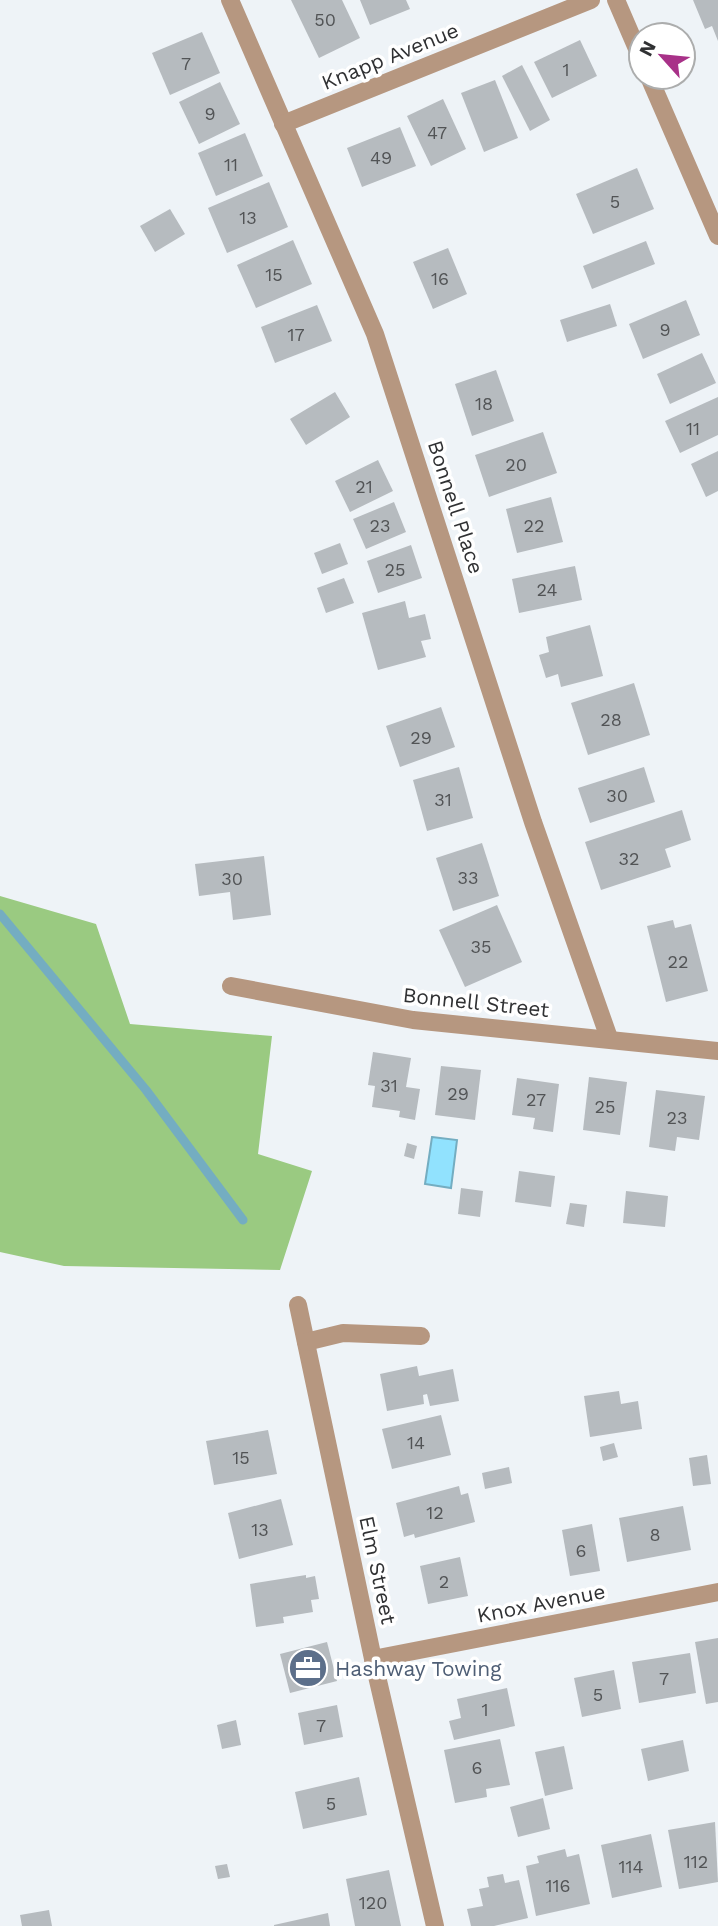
<svg xmlns="http://www.w3.org/2000/svg" width="718" height="1926" font-family="'Work Sans',sans-serif">
	<style>
		.forest { fill: #9aca81 }
		.water { fill: #91e2fe; stroke: #74adc1; stroke-width: 2 }
		.lines { fill: none; stroke-linecap: round; stroke-linejoin: round }
		.stream { stroke: #74adc1; stroke-width: 9 }
		.building { fill: #b6bbbf }
		.street { stroke: #b69780; stroke-width: 18 }
		.labels { text-anchor: middle; dominant-baseline: central; stroke-width: 7; stroke-linejoin: round; paint-order: stroke }
		.number-label { font-size: 18px; fill: #525456 }
		.street-label { font-size: 21px; fill: #303133; stroke: #fff }
		.service-label { font-size: 21px; fill: #4e5e75; stroke: #fff; text-anchor: start }
	</style>
	<rect width="100%" height="100%" fill="#eef3f7"/>
	<!-- forest -->
	<polygon class="forest" points="0,896 96,924 130,1024 272,1036 258,1154 312,1171 280,1270 64,1266 0,1252"/>
	<!-- water -->
	<polygon class="water" points="432,1137 457,1140 451,1188 425,1184"/>
	<g class="lines">
		<!-- stream -->
		<polyline class="stream" points="0,914 146,1090 243,1220"/>
	</g>
	<!-- building -->
	<g class="building">
		<polygon points="291,0 342,0 360,38 319,58"/>
		<polygon points="360,0 406,0 410,9 370,25"/>
		<polygon points="693,0 718,0 718,41 712,26 705,29"/>
		<polygon points="202,32 220,73 170,95 152,53"/>
		<polygon points="580,40 597,76 552,98 534,62"/>
		<polygon points="522,65 550,120 530,131 502,76"/>
		<polygon points="495,80 518,138 484,152 461,93"/>
		<polygon points="220,82 240,124 199,144 179,102"/>
		<polygon points="443,99 466,149 431,166 407,116"/>
		<polygon points="400,127 416,166 362,187 347,148"/>
		<polygon points="245,133 263,176 216,196 198,153"/>
		<polygon points="637,168 654,209 593,234 576,194"/>
		<polygon points="269,182 288,227 227,253 208,208"/>
		<polygon points="170,209 185,234 155,252 140,226"/>
		<polygon points="293,240 312,284 256,308 237,265"/>
		<polygon points="646,241 655,264 592,289 583,266"/>
		<polygon points="448,248 467,294 433,309 413,262"/>
		<polygon points="686,300 700,335 643,359 629,324"/>
		<polygon points="610,304 617,326 567,342 560,320"/>
		<polygon points="317,305 332,341 275,363 261,327"/>
		<polygon points="702,353 716,383 670,404 657,374"/>
		<polygon points="496,370 514,421 472,436 455,384"/>
		<polygon points="335,392 350,417 306,445 290,419"/>
		<polygon points="718,397 718,435 680,453 665,421"/>
		<polygon points="543,432 557,473 489,497 475,455"/>
		<polygon points="718,451 718,491 706,497 691,464"/>
		<polygon points="378,460 393,491 350,512 335,481"/>
		<polygon points="551,497 563,542 517,553 506,509"/>
		<polygon points="394,502 406,532 366,549 353,519"/>
		<polygon points="340,543 348,564 322,574 314,553"/>
		<polygon points="411,545 422,578 378,593 367,561"/>
		<polygon points="575,566 582,600 519,613 512,579"/>
		<polygon points="344,578 354,603 326,613 317,588"/>
		<polygon points="405,601 409,618 425,614 431,639 421,641 426,657 378,670 362,613"/>
		<polygon points="590,625 603,676 561,687 558,674 546,678 539,655 549,652 546,637"/>
		<polygon points="634,683 650,735 588,755 571,703"/>
		<polygon points="441,707 455,747 400,767 386,726"/>
		<polygon points="459,767 473,818 427,831 413,780"/>
		<polygon points="644,767 655,802 590,823 578,788"/>
		<polygon points="682,810 691,840 665,849 671,867 601,890 585,842"/>
		<polygon points="482,843 499,896 453,911 436,858"/>
		<polygon points="264,856 271,915 233,920 230,892 199,896 195,864"/>
		<polygon points="497,905 522,962 465,987 439,930"/>
		<polygon points="673,920 675,928 691,924 708,991 666,1002 647,926"/>
		<polygon points="373,1052 411,1058 406,1087 420,1089 415,1120 399,1117 400,1111 372,1107 375,1086 368,1085"/>
		<polygon points="441,1066 481,1070 475,1120 435,1115"/>
		<polygon points="589,1077 627,1082 620,1135 583,1130"/>
		<polygon points="517,1078 559,1084 553,1132 533,1129 535,1118 512,1115"/>
		<polygon points="656,1090 705,1096 699,1140 677,1137 675,1151 649,1147"/>
		<polygon points="407,1143 417,1146 414,1159 404,1156"/>
		<polygon points="519,1171 555,1176 551,1207 515,1202"/>
		<polygon points="461,1188 483,1191 480,1217 458,1214"/>
		<polygon points="626,1191 668,1196 665,1227 623,1223"/>
		<polygon points="570,1203 587,1205 584,1227 566,1224"/>
		<polygon points="417,1366 419,1376 453,1369 459,1401 430,1406 427,1394 423,1395 424,1404 387,1411 380,1374"/>
		<polygon points="619,1391 621,1404 638,1401 642,1429 590,1437 584,1396"/>
		<polygon points="441,1415 451,1455 392,1469 382,1429"/>
		<polygon points="268,1430 277,1474 214,1485 206,1441"/>
		<polygon points="614,1443 618,1457 603,1461 600,1447"/>
		<polygon points="707,1455 711,1484 693,1486 689,1458"/>
		<polygon points="509,1467 512,1483 485,1489 482,1473"/>
		<polygon points="459,1486 461,1495 468,1493 475,1522 415,1538 414,1534 404,1537 396,1503"/>
		<polygon points="281,1499 293,1545 239,1559 228,1513"/>
		<polygon points="683,1506 691,1550 627,1562 619,1518"/>
		<polygon points="592,1524 600,1571 570,1576 562,1530"/>
		<polygon points="460,1557 468,1596 428,1604 420,1566"/>
		<polygon points="306,1575 306,1578 315,1576 319,1599 311,1600 313,1612 283,1617 284,1623 256,1627 250,1584"/>
		<polygon points="718,1638 718,1702 706,1704 695,1642"/>
		<polygon points="327,1642 337,1681 290,1693 280,1654"/>
		<polygon points="690,1653 696,1693 639,1703 632,1662"/>
		<polygon points="614,1670 621,1709 582,1717 574,1678"/>
		<polygon points="507,1688 515,1726 454,1740 449,1721 461,1718 457,1699"/>
		<polygon points="337,1705 343,1737 304,1745 298,1713"/>
		<polygon points="236,1720 241,1745 222,1749 217,1725"/>
		<polygon points="500,1739 510,1785 486,1789 487,1797 455,1803 444,1750"/>
		<polygon points="683,1740 689,1771 648,1781 641,1749"/>
		<polygon points="564,1746 573,1789 545,1796 535,1752"/>
		<polygon points="359,1777 367,1815 303,1829 295,1792"/>
		<polygon points="543,1798 550,1829 518,1837 510,1807"/>
		<polygon points="715,1822 718,1882 679,1889 668,1830"/>
		<polygon points="651,1834 662,1887 612,1898 601,1845"/>
		<polygon points="565,1849 567,1857 579,1854 590,1904 536,1916 526,1866 539,1863 537,1856"/>
		<polygon points="227,1864 230,1877 218,1879 215,1866"/>
		<polygon points="389,1870 401,1926 355,1926 346,1879"/>
		<polygon points="503,1874 505,1883 519,1880 528,1918 494,1926 471,1926 467,1909 483,1906 479,1889 489,1887 487,1877"/>
		<polygon points="49,1910 52,1926 22,1926 20,1915"/>
		<polygon points="328,1913 330,1926 274,1926 274,1925"/>
	</g>
	<g class="lines">
		<!-- street -->
		<g class="street">
			<polyline points="230,0 375,334 533,822 609,1038"/>
			<polyline points="616,0 641,58"/>
			<polyline points="649,77 718,236"/>
			<polyline points="283,124 591,0"/>
			<polyline points="231,986 413,1020 718,1051"/>
			<polyline points="298,1305 373,1659 435,1926"/>
			<polyline points="306,1342 343,1333 421,1336"/>
			<polyline points="373,1659 718,1592"/>
		</g>
	</g>
	<!-- icons -->
	<defs>
		<g id="office-disc" transform="scale(2.0125)"><circle r="9.5" fill="#5c6f8a" stroke="#fff"/><path d="M-6-3h4V-5.5h4V-3h4V5H-6ZM-1-4.5V-3h2v-1.5ZM-6 0V1H6V0Z" fill="#fff"/></g>
	</defs>
	<g fill-rule="evenodd">
		<use href="#office-disc" x="308" y="1668"/>
	</g>
	<g class="labels">
		<!-- number labels -->
		<g class="number-label">
			<text x="325" y="19">50</text>
			<text x="186" y="63">7</text>
			<text x="566" y="69">1</text>
			<text x="210" y="113">9</text>
			<text x="437" y="132">47</text>
			<text x="381" y="157">49</text>
			<text x="231" y="164">11</text>
			<text x="615" y="201">5</text>
			<text x="248" y="217">13</text>
			<text x="274" y="274">15</text>
			<text x="440" y="278">16</text>
			<text x="665" y="329">9</text>
			<text x="296" y="334">17</text>
			<text x="484" y="403">18</text>
			<text x="693" y="428">11</text>
			<text x="516" y="464">20</text>
			<text x="364" y="486">21</text>
			<text x="380" y="525">23</text>
			<text x="534" y="525">22</text>
			<text x="395" y="569">25</text>
			<text x="547" y="589">24</text>
			<text x="611" y="719">28</text>
			<text x="421" y="737">29</text>
			<text x="617" y="795">30</text>
			<text x="443" y="799">31</text>
			<text x="629" y="858">32</text>
			<text x="468" y="877">33</text>
			<text x="232" y="878">30</text>
			<text x="481" y="946">35</text>
			<text x="678" y="961">22</text>
			<text x="389" y="1085">31</text>
			<text x="458" y="1093">29</text>
			<text x="536" y="1099">27</text>
			<text x="605" y="1106">25</text>
			<text x="677" y="1117">23</text>
			<text x="416" y="1442">14</text>
			<text x="241" y="1457">15</text>
			<text x="435" y="1512">12</text>
			<text x="260" y="1529">13</text>
			<text x="655" y="1534">8</text>
			<text x="581" y="1550">6</text>
			<text x="444" y="1581">2</text>
			<text x="664" y="1678">7</text>
			<text x="598" y="1694">5</text>
			<text x="485" y="1709">1</text>
			<text x="321" y="1725">7</text>
			<text x="477" y="1767">6</text>
			<text x="331" y="1803">5</text>
			<text x="696" y="1861">112</text>
			<text x="631" y="1866">114</text>
			<text x="558" y="1885">116</text>
			<text x="373" y="1902">120</text>
		</g>
		<!-- street labels -->
		<g class="street-label">
			<text transform="translate(390 56) rotate(-22)">Knapp Avenue</text>
			<text transform="translate(456 507) rotate(72)">Bonnell Place</text>
			<text transform="translate(476 1002) rotate(6)">Bonnell Street</text>
			<text transform="translate(378 1570) rotate(78)">Elm Street</text>
			<text transform="translate(541 1603) rotate(-11)">Knox Avenue</text>
		</g>
		<!-- service labels -->
		<g class="service-label">
			<text x="335" y="1668">Hashway Towing</text>
		</g>
	</g>
	<!-- north arrow -->
	<g transform="translate(662 56) rotate(297)"><circle r="33" fill="#ffffff" stroke="#acadad" stroke-width="2"/>
	<path d="M0-5L12 26L0 18L-12 26Z" fill="#a83188"/>
	<text y="-10" font-size="19" font-weight="bold" text-anchor="middle" fill="#303133">N</text>
	</g>
</svg>
